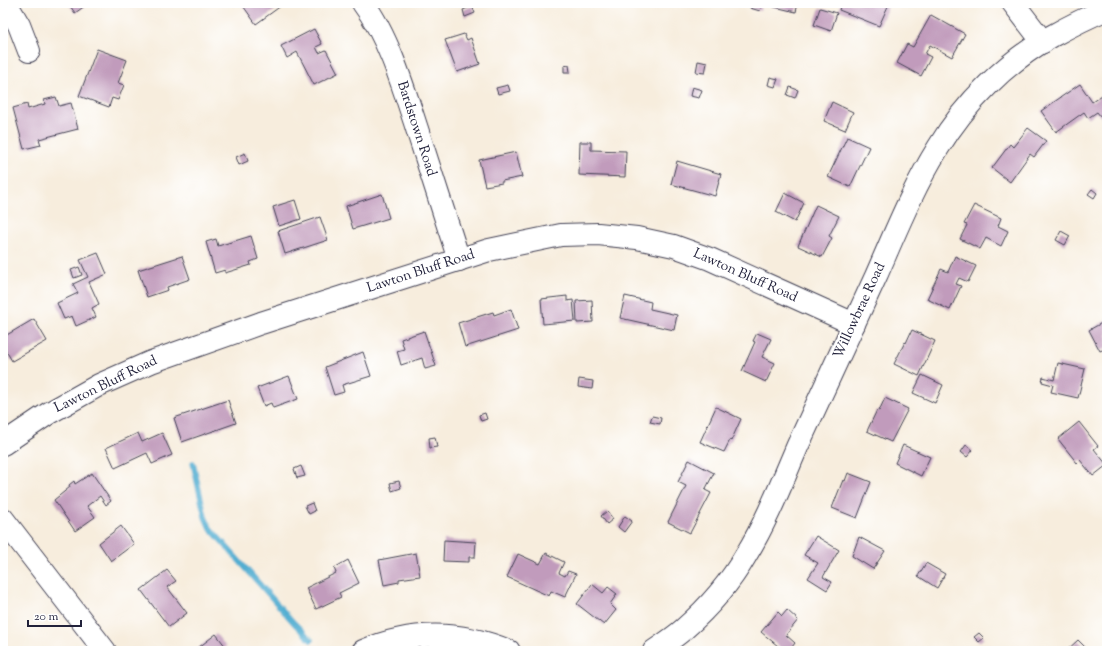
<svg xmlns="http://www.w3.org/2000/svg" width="1110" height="654" font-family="'Sorts Mill Goudy',serif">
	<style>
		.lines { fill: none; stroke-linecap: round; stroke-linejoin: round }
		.stream { stroke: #53aed1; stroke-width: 5.5 }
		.building { fill: #c19bbc }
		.minor-casing { stroke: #424053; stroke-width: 24 }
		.minor { stroke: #fff; stroke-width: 22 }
		.labels { text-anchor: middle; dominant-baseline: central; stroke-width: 4; stroke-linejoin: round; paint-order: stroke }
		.street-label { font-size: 14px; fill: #22223b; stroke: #fff }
	</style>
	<rect width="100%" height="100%" fill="#fff"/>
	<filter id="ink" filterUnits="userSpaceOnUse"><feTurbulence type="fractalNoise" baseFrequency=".025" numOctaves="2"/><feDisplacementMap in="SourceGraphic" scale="8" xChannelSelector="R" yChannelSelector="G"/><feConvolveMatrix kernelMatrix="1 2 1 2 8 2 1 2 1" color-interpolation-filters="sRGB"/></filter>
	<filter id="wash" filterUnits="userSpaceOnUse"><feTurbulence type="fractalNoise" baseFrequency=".012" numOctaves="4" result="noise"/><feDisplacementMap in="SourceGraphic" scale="16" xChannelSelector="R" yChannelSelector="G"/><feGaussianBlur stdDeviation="0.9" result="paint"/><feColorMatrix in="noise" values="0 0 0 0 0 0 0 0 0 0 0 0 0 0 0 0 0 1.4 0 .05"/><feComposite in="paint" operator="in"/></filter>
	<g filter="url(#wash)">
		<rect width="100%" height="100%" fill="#f7eddd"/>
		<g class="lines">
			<!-- stream -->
			<polyline class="stream" points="193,463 205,517 210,528 294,623 311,640"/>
		</g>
		<g id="blocks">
			<!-- building -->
			<g class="building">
				<polygon points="68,3 89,3 75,13"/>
				<polygon points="241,3 285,3 256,24"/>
				<polygon points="751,3 798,3 796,12 762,4 760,11 750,8"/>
				<polygon points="841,3 887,3 889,4 879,26 839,10"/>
				<polygon points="472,6 475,13 465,17 463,10"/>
				<polygon points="820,8 837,13 831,31 814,25"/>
				<polygon points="931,15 965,34 952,57 930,45 925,54 931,57 921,76 897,63 907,44 913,47"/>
				<polygon points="314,29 322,44 316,47 319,53 326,50 338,73 314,85 297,52 287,58 281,46"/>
				<polygon points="464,34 467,40 471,38 480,64 457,72 445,40"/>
				<polygon points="97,49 127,60 118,83 124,85 118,100 112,98 109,107 79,96"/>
				<polygon points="698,61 707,63 705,73 696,72"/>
				<polygon points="569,65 570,72 564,72 564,66"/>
				<polygon points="770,77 778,79 775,87 768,85"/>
				<polygon points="1080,84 1092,102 1105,93 1107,95 1107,119 1104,121 1097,112 1088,118 1084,112 1056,132 1041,111"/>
				<polygon points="508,85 510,91 498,94 496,88"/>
				<polygon points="692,87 702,90 699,98 690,96"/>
				<polygon points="790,87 798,90 795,98 787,95"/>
				<polygon points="56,97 59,106 71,103 78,129 39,139 41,145 24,149 13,108 27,104 28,109 45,104 44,100"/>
				<polygon points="832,102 853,112 845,130 824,121"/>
				<polygon points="1028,128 1046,141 1034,157 1030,154 1010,182 992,168 1010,144 1013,147"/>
				<polygon points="847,137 869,147 850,187 828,177"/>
				<polygon points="580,142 591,142 591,150 626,151 625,177 579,175"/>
				<polygon points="516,152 522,177 502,181 502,183 485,186 479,160"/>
				<polygon points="245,153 248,161 239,165 236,157"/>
				<polygon points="677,161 721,174 715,196 671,184"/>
				<polygon points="1092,189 1097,193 1094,198 1088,194"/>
				<polygon points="785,193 804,203 795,222 776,212"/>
				<polygon points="382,194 389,218 353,229 346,206"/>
				<polygon points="295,200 301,219 279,226 273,207"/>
				<polygon points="816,205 839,216 829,236 832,238 822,257 798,246"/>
				<polygon points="974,205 1001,218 998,226 1008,231 1001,246 986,238 980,249 960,239 967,225 964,224"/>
				<polygon points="320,217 328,240 285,254 278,231"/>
				<polygon points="1061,231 1070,236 1065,245 1056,240"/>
				<polygon points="251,236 258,259 250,262 251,265 225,273 225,270 215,273 206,242 216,239 218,246"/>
				<polygon points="98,253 107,274 89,282 99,304 92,308 96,317 76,326 72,316 64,319 57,303 78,293 73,284 88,277 80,260"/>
				<polygon points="182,256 190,279 167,287 168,290 147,297 138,270"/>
				<polygon points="955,256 976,266 968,282 959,278 956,284 961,286 950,310 927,299 941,269 948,272"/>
				<polygon points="79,267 82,275 74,278 71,270"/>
				<polygon points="567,296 567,301 573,300 575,321 543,324 541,299"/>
				<polygon points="625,296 651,302 650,309 677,315 674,330 620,318"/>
				<polygon points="592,300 593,322 577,323 576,301"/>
				<polygon points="511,309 518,330 465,347 458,323 493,312 494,315"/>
				<polygon points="34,319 47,341 12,361 5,349 3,350 3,331 5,336"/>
				<polygon points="1107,320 1107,348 1100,351 1089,330"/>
				<polygon points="912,330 935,341 919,376 894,364 905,342 906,343"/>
				<polygon points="424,331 436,366 425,369 422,358 401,365 397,351 404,349 401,339"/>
				<polygon points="757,333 771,339 762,357 775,363 766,382 742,371 755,342 753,341"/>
				<polygon points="363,352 371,376 342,385 344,392 334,395 325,367"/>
				<polygon points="1058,363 1085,369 1078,398 1051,392 1053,385 1042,382 1043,377 1054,380"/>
				<polygon points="922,375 943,385 935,403 913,393"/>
				<polygon points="289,376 298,399 273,408 271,403 264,406 257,388"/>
				<polygon points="579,379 593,381 592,389 578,387"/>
				<polygon points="885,398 908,409 891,442 867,431 877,410 879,411"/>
				<polygon points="228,400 236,423 182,442 174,418"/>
				<polygon points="716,407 741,419 731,441 730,440 724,452 700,442"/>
				<polygon points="485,413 487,419 481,421 479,415"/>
				<polygon points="652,416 661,418 660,424 650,422"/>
				<polygon points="1079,422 1098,446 1094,449 1107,465 1093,476 1080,460 1077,463 1058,439"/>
				<polygon points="138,433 142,442 162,433 172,455 152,464 147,453 115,468 106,448"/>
				<polygon points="435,437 437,447 430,448 429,438"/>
				<polygon points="903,445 930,457 921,476 895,463"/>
				<polygon points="966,445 973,450 967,457 961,452"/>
				<polygon points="689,460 714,473 705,490 711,493 690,533 668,522 686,486 678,482"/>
				<polygon points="301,466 305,476 297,478 294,469"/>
				<polygon points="92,473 111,501 106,505 100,496 87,506 95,517 75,531 54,500 70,487 69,485 74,481 75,484"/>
				<polygon points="848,473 871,482 857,518 832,508 843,480 845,481"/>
				<polygon points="399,481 401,488 392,491 390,483"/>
				<polygon points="312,503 315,511 309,514 305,506"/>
				<polygon points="607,511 613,519 607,524 601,516"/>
				<polygon points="625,516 632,521 624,532 618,527"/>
				<polygon points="121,526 134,544 111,561 99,543"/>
				<polygon points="816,536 839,550 823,577 832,582 827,590 808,578 818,563 804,555"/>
				<polygon points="859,537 885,551 873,569 852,556"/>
				<polygon points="444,540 476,542 475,557 469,557 469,562 443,561"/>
				<polygon points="416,553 420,576 399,579 399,582 384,585 379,560"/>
				<polygon points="546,553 564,562 559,573 565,576 568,571 576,574 565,597 551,591 549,596 507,577 518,554 540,564"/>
				<polygon points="348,560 359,583 339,593 341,597 316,609 306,588 336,573 334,568"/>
				<polygon points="926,563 945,574 937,588 918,576"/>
				<polygon points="167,570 176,581 167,587 187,613 169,627 141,590"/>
				<polygon points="592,584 603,593 608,587 617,594 610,604 616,610 604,625 577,604"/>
				<polygon points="787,610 798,620 786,635 795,643 789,651 784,651 761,632 778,612 782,616"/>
				<polygon points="979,633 984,638 979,642 974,637"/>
				<polygon points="216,634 226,647 221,651 194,651"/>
				<polygon points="1078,640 1089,651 1066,651"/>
			</g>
		</g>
	</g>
	<g filter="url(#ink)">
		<use href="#blocks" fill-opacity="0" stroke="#424053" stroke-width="1"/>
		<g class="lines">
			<!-- minor casing -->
			<g class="minor-casing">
				<g id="minor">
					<polyline points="6,3 19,25 29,51"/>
					<path d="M363 3C388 36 404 89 417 129 431 173 445 216 459 260"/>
					<polyline points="1013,3 1043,42"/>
					<polyline points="3,444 49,413 99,385 151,362 261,323 489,250 561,235 598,234 637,238 674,246 710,259 854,324"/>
					<polyline points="3,519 105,651"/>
					<path d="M363 651C411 630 461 631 509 651"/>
					<path d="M654 651C664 644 675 637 684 629 708 608 730 583 746 555 767 521 782 482 798 445 824 389 850 332 876 276 895 233 913 188 938 148 965 103 1006 62 1052 36 1070 26 1088 17 1107 9"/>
				</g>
			</g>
			<!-- minor -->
			<use href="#minor" class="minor"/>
		</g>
	</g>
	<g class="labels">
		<!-- street labels -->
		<g class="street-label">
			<text transform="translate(416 129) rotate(72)">Bardstown Road</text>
			<text transform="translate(421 272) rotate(-18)">Lawton Bluff Road</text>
			<text transform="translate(745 276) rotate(24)">Lawton Bluff Road</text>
			<text transform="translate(860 311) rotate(-65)">Willowbrae Road</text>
			<text transform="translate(106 385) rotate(-26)">Lawton Bluff Road</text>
		</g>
	</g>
	<!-- margin -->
	<rect width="1110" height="654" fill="none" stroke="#fff" stroke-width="16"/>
	<!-- scale -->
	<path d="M28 620v6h53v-6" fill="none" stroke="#22223b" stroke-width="2"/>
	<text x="34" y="620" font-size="12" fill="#22223b" stroke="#ffffff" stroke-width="3" paint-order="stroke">20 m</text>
</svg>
